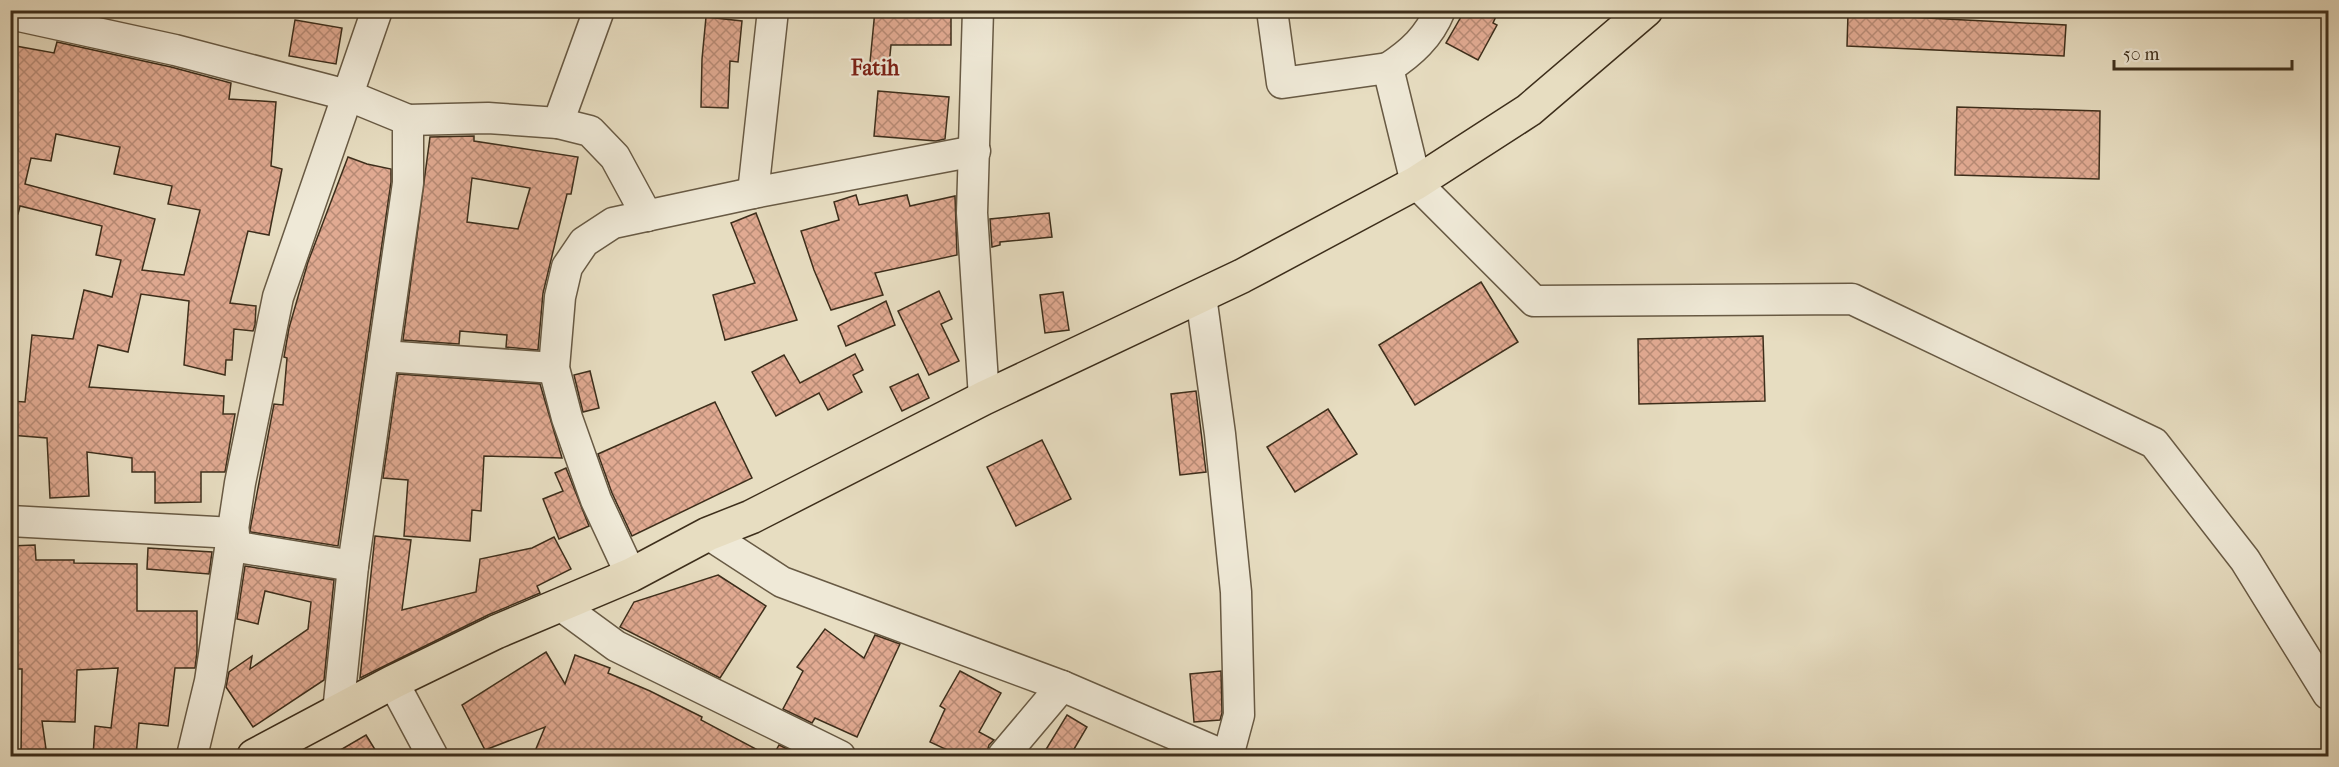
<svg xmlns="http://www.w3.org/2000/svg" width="2339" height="767" font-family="'IM FELL French Canon',serif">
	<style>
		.building { fill: url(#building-cross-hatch); stroke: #3d2e1b; stroke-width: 1.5; fill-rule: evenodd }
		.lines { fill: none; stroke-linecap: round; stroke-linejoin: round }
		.minor-casing { stroke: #685a44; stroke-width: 33 }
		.major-casing { stroke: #3d2e1b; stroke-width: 36 }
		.minor { stroke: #efe9d7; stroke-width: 30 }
		.major { stroke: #e7ddc1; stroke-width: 33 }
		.labels { text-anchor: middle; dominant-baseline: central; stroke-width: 4.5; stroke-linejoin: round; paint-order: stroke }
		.district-label { font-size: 22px; font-weight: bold; fill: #7a1f14; stroke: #efe9d7 }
	</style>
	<defs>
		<pattern id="building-cross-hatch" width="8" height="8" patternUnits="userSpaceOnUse" patternTransform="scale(1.5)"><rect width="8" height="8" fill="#e1aa92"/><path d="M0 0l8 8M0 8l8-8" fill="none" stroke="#b88b76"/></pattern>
	</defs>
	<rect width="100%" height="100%" fill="#e7ddc1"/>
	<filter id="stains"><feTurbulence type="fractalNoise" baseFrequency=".00333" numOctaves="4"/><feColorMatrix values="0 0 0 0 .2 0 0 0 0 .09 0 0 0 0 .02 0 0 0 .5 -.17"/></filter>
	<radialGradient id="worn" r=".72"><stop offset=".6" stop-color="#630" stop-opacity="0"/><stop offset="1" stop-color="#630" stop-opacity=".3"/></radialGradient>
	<!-- building -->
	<g class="building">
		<polygon points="875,10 951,10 951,45 891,45 888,75 869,73"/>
		<polygon points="1465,10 1499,10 1493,23 1497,25 1478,60 1446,43"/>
		<polygon points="1848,14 2066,25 2064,56 1847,46"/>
		<polygon points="706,17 742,21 738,62 730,61 728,108 701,107 702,59"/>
		<polygon points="295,20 342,28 336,64 289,56"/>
		<path d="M57 42 171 67 231 83 229 99 276 102 271 166 282 169 269 235 248 231 230 303 256 306 255 325 253 331 234 329 232 360H226L225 375 184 365 189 301 141 294 128 352 98 345 89 387 224 396 223 414H235L225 472H201V502L155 503V472H132V458L87 452 89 496 50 498 47 438 10 435V401L25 402 32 335 73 339 84 290 112 297 121 260 96 255 102 226 20 206 18 214 10 213V45L54 53ZM56 134 120 147 114 174 172 186 168 204 200 210 184 275 142 270 155 219 25 184 31 158 51 161Z"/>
		<polygon points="878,91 949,97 945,139 936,141 874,136"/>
		<polygon points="1957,107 2100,111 2099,179 1955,175"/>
		<path d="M474 136V141L578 157 571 194H567L543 293 538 350 506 347 507 335 460 331 459 344 403 340 430 137ZM472 178 530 188 518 229 467 222Z"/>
		<polygon points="348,157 367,164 391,169 391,182 338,546 251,532 250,530 274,404 283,405 287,358 284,357 289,328 308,262"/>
		<polygon points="856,195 859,205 907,195 910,206 955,196 957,255 875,273 883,295 831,310 814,270 801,231 839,220 834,202"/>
		<polygon points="756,213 797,320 725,340 713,295 755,283 731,223"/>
		<polygon points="1049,213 1052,237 1000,242 1000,245 992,247 990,219"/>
		<polygon points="1481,282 1518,342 1415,405 1379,345"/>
		<polygon points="939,291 952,319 941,324 959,361 929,375 898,311"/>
		<polygon points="1063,292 1069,330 1045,333 1040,295"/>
		<polygon points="886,301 895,325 846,346 838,326"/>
		<polygon points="1763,336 1765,401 1639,404 1638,339"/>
		<polygon points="855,354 863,370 853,375 862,392 828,410 819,393 776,416 752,372 784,355 800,383"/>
		<polygon points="590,371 599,408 583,412 574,375"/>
		<polygon points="398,374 540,384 562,458 484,456 481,511 472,510 470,541 404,536 408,480 383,478"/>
		<polygon points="918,374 929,398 902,411 890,387"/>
		<polygon points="1196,391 1206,472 1180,475 1171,394"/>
		<polygon points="715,402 752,478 632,536 612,493 598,454"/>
		<polygon points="1328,409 1357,454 1295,492 1267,447"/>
		<polygon points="1042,440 1071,499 1016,526 987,467"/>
		<polygon points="566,468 589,526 559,539 543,499 563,491 555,473"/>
		<polygon points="375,536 411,540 402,610 476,592 480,559 532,548 554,537 571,569 537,586 540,593 488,615 360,678"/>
		<polygon points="35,545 36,560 74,560 74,563 137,564 137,611 197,611 197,652 195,668 175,668 168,726 139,723 136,756 93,756 95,726 111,728 118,668 77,670 75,722 42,721 47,756 21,756 22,669 12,669 10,546"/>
		<polygon points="148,548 212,552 209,574 147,569"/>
		<polygon points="245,566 334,580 324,680 253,727 226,687 229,672 252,656 250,669 308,629 311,602 265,591 258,624 237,619"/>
		<polygon points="718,575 766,606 720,678 620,627 634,602"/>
		<polygon points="825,629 864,658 875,635 900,644 857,737 815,718 812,723 783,709 803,671 797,667"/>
		<polygon points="546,652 565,684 575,655 610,668 608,673 650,691 702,717 701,720 769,756 533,756 545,727 485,750 462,705"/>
		<polygon points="960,671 1001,693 979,732 994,740 989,745 986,756 960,756 930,742 945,709 940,706"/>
		<polygon points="1221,671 1222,713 1220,720 1194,722 1190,674"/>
		<polygon points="1067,715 1087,727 1070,756 1042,756"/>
		<polygon points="366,735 379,756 330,756"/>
		<polygon points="779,745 796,753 794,756 773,756"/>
	</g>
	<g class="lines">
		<!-- minor casing -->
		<g class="minor-casing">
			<g id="minor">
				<polyline points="773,10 753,193 975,151"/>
				<polyline points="978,10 972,213 984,398"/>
				<polyline points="1272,10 1282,83 1388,68 1416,183 1534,301 1852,299 2154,443 2245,560 2328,694"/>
				<polyline points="10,14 175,50 347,95 408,120 408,183 353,566 338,712"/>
				<path d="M1388 68C1411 53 1429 37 1440 10"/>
				<polyline points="408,120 488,118 558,123 599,10"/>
				<polyline points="558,123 590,131 615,157 647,216"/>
				<polyline points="1201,296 1220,434 1236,592 1239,715 1228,756"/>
				<polyline points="383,356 554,368"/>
				<polyline points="10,521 234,533"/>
				<polyline points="708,534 782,582 1062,686 1225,756"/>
				<polyline points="232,546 353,566"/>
				<polyline points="631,575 596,500 567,418 554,368 560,297 567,267 584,242 613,223 753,193"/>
				<polyline points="560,605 616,646 840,756"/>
				<polyline points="393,682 432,755 430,756"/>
				<polyline points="192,756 210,681 240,483 278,297 377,10"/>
				<polyline points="1003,756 1062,686"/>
			</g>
		</g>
		<!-- major casing -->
		<g class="major-casing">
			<polyline id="major" points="254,756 393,682 496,632 631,575 708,534 751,517 984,398 1242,276 1416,183 1529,110 1646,10"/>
		</g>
		<!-- minor -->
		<use href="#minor" class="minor"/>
		<!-- major -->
		<use href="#major" class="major"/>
	</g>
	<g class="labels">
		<!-- district labels -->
		<g class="district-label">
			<text x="875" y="68">Fatih</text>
		</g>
	</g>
	<!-- margin -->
	<rect width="2339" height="767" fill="none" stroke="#e7ddc1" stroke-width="36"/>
	<rect x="12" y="12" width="2315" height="743" fill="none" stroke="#3d2e1b" stroke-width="3"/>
	<rect x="18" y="18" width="2303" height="731" fill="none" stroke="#3d2e1b" stroke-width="1.5"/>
	<!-- scale -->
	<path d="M2114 60v9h178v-9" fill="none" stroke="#3d2e1b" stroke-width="3"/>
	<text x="2123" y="60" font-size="18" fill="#3d2e1b" stroke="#efe9d7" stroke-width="4.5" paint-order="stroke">50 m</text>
	<rect width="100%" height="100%" filter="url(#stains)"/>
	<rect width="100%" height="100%" fill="url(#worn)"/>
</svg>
